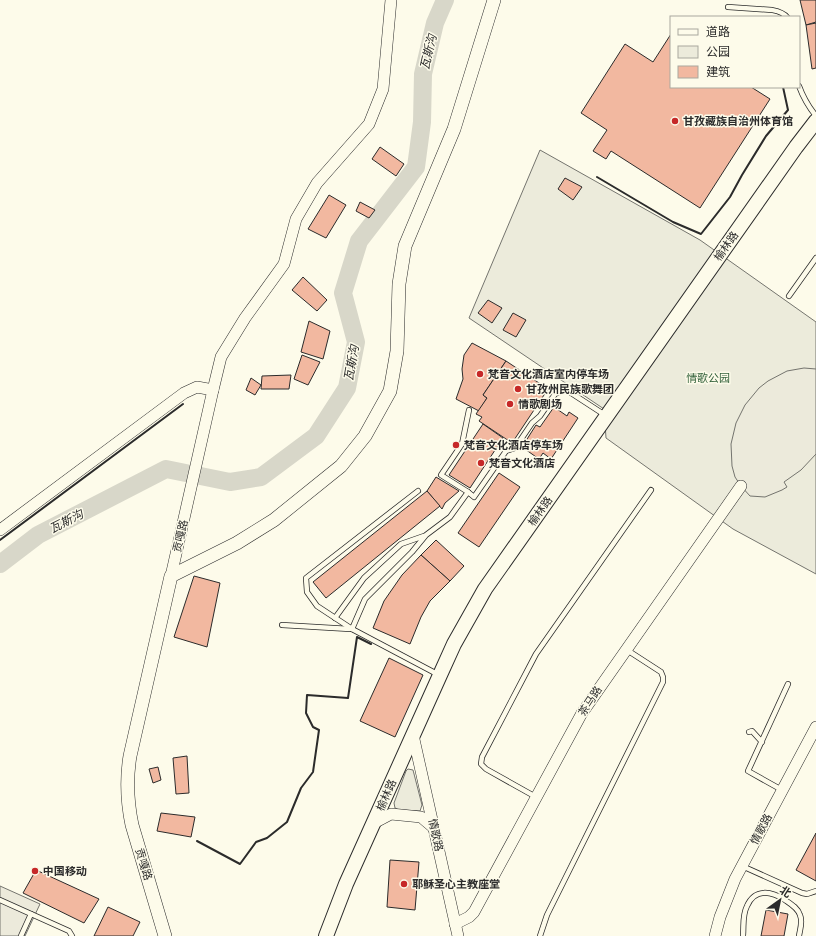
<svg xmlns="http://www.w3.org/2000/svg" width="816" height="936" font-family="Cabin,'Noto Sans SC',sans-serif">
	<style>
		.green { fill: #ecebdb; stroke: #74746e }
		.parking { fill: #eceadb; stroke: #74746e }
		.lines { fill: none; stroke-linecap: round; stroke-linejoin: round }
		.river { stroke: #d8d7c9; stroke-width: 18 }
		.building { fill: #f2b8a0; stroke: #2b2b2b }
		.service-casing { stroke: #2b2b2b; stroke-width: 6 }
		.tertiary-casing { stroke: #2b2b2b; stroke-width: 12 }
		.secondary-casing { stroke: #2b2b2b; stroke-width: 14 }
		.primary-casing { stroke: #2b2b2b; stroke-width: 16 }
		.service { stroke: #fdfbea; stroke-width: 4.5 }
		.tertiary { stroke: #fdfbea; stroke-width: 11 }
		.secondary { stroke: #fdfbea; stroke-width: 13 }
		.primary { stroke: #fdfbea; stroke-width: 14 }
		.wall { stroke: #2b2b2b; stroke-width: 2 }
		.poi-dot { fill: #c62828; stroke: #fdfbea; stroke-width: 1.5 }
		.labels { text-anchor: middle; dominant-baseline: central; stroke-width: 3; stroke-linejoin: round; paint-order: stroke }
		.poi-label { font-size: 11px; font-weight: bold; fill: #2b2b2b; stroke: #fdfbea; text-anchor: start }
		.street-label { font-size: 11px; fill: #2b2b2b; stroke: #fdfbea }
		.park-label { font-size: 11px; fill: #34623c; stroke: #fdfbea }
		.water-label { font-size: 12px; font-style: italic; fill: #2b2b2b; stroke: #fdfbea }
	</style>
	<rect width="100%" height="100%" fill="#fdfbea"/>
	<!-- green -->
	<g class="green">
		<polygon points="540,150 700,240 816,322 816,574 733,529 606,438 604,409 469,318"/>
		<polygon points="408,769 413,770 422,805 420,811 399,810 395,808 394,803 406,771"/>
	</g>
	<!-- parking -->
	<g class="parking">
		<polygon points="804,368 816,369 816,454 801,470 784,482 787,487 782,490 765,497 750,496 741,486 735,477 732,466 731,444 736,423 745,405 759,388 768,381 787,371"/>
		<polygon points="0,886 40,904 25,936 0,936"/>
	</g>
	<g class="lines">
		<!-- river -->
		<polyline class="river" points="0,564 38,535 166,469 230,482 261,477 316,436 347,388 356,342 343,293 359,241 416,167 422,122 423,74 435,23 445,0"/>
	</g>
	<!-- building -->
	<g class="building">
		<polygon points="800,0 816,0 816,22 806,25"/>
		<polygon points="816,23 816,68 812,69 806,25"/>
		<polygon points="671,34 671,87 751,87 770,99 700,208 611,151 606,159 593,151 607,130 581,113 625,44 653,62"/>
		<polygon points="380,147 404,164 396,176 372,159"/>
		<polygon points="565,178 582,187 573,200 558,189"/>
		<polygon points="329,195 346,205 326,238 308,229"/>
		<polygon points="360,202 375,210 369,218 356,211"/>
		<polygon points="303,277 327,300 317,311 292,290"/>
		<polygon points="488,300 502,308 492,323 478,313"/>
		<polygon points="513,313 526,320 516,337 503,330"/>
		<polygon points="309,321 330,331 323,359 301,352"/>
		<polygon points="472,343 506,361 483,395 487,398 479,411 456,399 463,379 462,369 464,355"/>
		<polygon points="302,355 320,362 308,385 294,379"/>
		<polygon points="506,361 548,389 512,443 479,421 482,417 476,414 487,398 483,395"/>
		<polygon points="291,375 289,389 261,389 262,376"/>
		<polygon points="251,378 261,385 255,395 246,390"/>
		<polygon points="554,407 567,416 569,412 578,418 551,459 543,453 539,459 522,447 536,425 540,427"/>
		<polygon points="483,424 503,438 470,488 449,475"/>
		<polygon points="499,473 520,487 479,547 458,533"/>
		<polygon points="436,477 459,491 445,503 442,509 427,491"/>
		<polygon points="427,491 440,506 326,598 313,582"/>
		<polygon points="436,540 464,566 450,581 421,555"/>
		<polygon points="421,555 450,581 430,601 421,617 410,644 373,628 384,601 402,575"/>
		<polygon points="194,576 220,583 207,647 174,637"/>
		<polygon points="389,658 423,675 395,737 360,721"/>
		<polygon points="187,756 189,793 176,794 173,758"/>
		<polygon points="158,767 161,780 153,783 149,769"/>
		<polygon points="161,813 195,817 191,837 157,831"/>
		<polygon points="816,833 816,881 796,870"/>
		<polygon points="390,860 419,862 415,910 387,907"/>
		<polygon points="36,870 99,899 84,923 23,893"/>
		<polygon points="108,907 140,922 133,936 94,936"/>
		<polygon points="766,910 788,914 784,936 761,936"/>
	</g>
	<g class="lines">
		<!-- service casing -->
		<g class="service-casing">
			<g id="service">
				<path d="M728 7 772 10C777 11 783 12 787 17"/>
				<path d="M799 86C803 97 808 106 816 116"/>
				<polyline points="789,296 816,258"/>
				<polyline points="468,492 441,475 462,444 469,410"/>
				<polyline points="335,618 364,578 401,544 424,536"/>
				<polyline points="282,625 350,629"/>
				<polyline points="352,629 317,606 307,592 306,578 418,491"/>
				<polyline points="439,675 352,629 365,599 412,552 426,535 450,517 468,492 474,497 506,451 515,448 532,423 540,416 555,394 565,389 605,415"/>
				<polyline points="749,732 752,731 762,742"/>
				<polyline points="782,790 748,771 788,684"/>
				<polyline points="536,797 486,769 481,764 482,757 536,654 651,490"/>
				<polyline points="742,866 802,893 807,894 816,891"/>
				<polyline points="0,900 69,931 72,936"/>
				<polyline points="21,936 31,914"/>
				<polyline points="540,936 547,915 663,682 663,677 661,672 627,650"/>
				<path d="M743 936C744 925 742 916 747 906 755 888 771 891 785 900 791 904 798 908 800 915 803 922 800 929 799 936"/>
			</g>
		</g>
		<!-- tertiary casing -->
		<g class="tertiary-casing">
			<g id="tertiary">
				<polyline points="213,390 221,357 245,318 284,264 296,219 317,183 369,124 383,89 391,0"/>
				<polyline points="0,530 184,393 197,387 213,390 171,576"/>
				<polyline points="413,735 458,936"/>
				<polyline points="374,823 391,814 421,817 434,828"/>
				<polyline points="455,924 469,917 474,912 582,713 741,486"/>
				<polyline points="715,936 720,917 735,879 816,727"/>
			</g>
		</g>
		<!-- secondary casing -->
		<g class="secondary-casing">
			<path id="secondary" d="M165 936 132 825C127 801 126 780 130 756L171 576 237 543 274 520 341 466 365 436 390 391 397 351 399 284 405 246 454 129 494 0"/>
		</g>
		<!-- primary casing -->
		<g class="primary-casing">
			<polyline id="primary" points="326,936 346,884 440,675 454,644 485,589 796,147 816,121"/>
		</g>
		<!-- service -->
		<use href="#service" class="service"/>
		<!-- tertiary -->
		<use href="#tertiary" class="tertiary"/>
		<!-- secondary -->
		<use href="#secondary" class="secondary"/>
		<!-- primary -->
		<use href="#primary" class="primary"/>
		<!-- wall -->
		<g class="wall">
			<polyline points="597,177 673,222 701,234 730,197 742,175 766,136 788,110 783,87"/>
			<polyline points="0,540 183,404"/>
			<polyline points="197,841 240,864 256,842 267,838 287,822 301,788 313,772 319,730 313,727 306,713 307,695 348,698 357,637 371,644"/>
		</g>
	</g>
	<!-- markers -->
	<g class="poi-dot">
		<circle cx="675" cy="121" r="4"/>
		<circle cx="480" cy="374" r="4"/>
		<circle cx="518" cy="389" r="4"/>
		<circle cx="510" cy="404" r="4"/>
		<circle cx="456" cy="445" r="4"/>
		<circle cx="481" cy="463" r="4"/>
		<circle cx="35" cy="871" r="4"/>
		<circle cx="404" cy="884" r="4"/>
	</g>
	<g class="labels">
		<!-- poi labels -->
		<g class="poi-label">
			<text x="683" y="121">甘孜藏族自治州体育馆</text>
			<text x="488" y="374">梵音文化酒店室内停车场</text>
			<text x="526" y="389">甘孜州民族歌舞团</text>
			<text x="518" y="404">情歌剧场</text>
			<text x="464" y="445">梵音文化酒店停车场</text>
			<text x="489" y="463">梵音文化酒店</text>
			<text x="43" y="871">中国移动</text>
			<text x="412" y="884">耶稣圣心主教座堂</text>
		</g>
		<!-- street labels -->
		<g class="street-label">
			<text transform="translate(726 246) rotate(-55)">榆林路</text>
			<text transform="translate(540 511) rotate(-55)">榆林路</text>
			<text transform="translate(180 536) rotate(-77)">贡嘎路</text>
			<text transform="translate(590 701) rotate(-57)">茶马路</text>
			<text transform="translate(386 795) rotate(-66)">榆林路</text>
			<text transform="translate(761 829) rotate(-62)">情歌路</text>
			<text transform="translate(436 835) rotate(77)">情歌路</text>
			<text transform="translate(144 864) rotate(73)">贡嘎路</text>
		</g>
		<!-- park labels -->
		<g class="park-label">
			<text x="708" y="378">情歌公园</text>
		</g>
		<!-- water labels -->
		<g class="water-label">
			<text transform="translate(428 52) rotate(-77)">瓦斯沟</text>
			<text transform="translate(351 363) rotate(-80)">瓦斯沟</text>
			<text transform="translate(66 521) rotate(-27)">瓦斯沟</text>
		</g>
	</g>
	<!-- legend -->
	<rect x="670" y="16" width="130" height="72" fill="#fdfbea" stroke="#a9a89e"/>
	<rect x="678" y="29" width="20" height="6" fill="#fdfbea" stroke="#a9a89e"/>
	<text x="706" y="36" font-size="12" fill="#2b2b2b">道路</text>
	<rect x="678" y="46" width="20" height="12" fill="#ecebdb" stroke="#a9a89e"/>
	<text x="706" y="56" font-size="12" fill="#2b2b2b">公园</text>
	<rect x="678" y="66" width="20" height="12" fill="#f2b8a0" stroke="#a9a89e"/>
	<text x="706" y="76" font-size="12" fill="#2b2b2b">建筑</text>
	<!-- north arrow -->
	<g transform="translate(780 900) rotate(33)" stroke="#fdfbea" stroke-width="3" paint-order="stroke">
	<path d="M0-3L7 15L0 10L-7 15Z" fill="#2b2b2b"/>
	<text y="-6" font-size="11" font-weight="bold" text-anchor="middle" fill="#2b2b2b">北</text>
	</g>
</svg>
